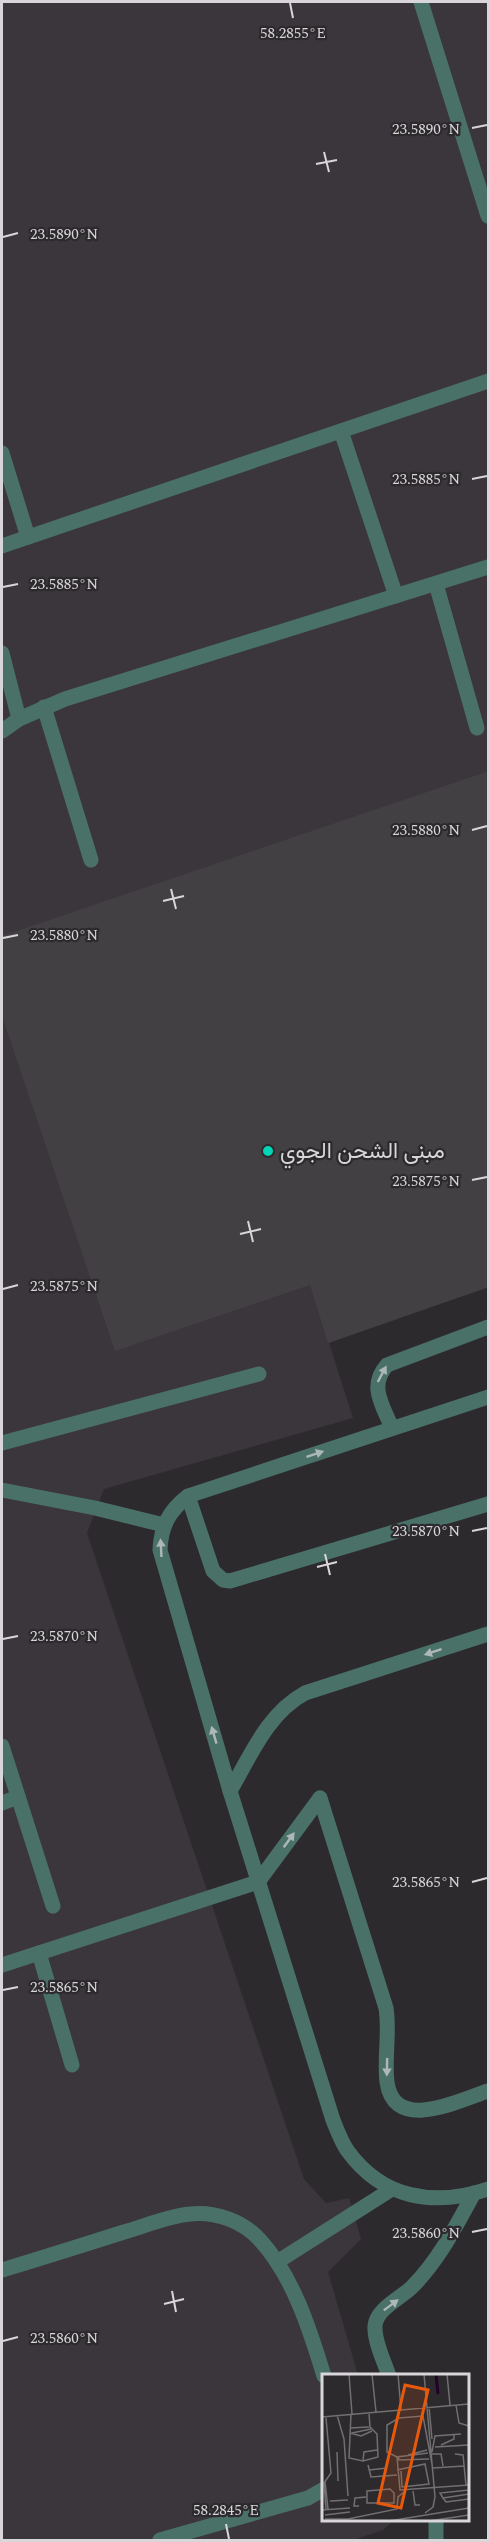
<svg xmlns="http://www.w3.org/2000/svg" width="490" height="2542" font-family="Spectral,Vazirmatn,serif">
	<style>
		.built { fill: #3b353c }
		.building { fill: #424043 }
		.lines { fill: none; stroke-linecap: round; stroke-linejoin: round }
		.minor { stroke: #4a7168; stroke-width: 15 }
		.oneway { fill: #adb8b6 }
		.ticks { fill: none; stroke: #d8d6d8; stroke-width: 2 }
		.poi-dot { fill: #00d5b7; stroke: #2d2a2d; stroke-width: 2 }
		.labels { text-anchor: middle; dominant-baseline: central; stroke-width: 4.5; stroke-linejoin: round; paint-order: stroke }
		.poi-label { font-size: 22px; fill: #d8d6d8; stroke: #2d2a2d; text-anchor: start }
		.inset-river { fill: none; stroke: #230229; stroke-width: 3 }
		.inset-road { fill: none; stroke: #716f71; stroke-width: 1.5 }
		.view { fill: #e8590c; fill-opacity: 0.15; stroke: #e8590c; stroke-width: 3 }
		.inset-edge { fill: none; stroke: #d8d6d8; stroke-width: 3 }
		.ticks-label { font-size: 15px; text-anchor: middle; fill: #d8d6d8; stroke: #2d2a2d; stroke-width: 4.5; stroke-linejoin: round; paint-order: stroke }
	</style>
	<rect width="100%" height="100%" fill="#2d2a2d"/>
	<!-- built -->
	<polygon class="built" points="2,2 488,2 488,1287 329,1343 353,1418 104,1489 87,1533 304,2179 326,2203 349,2198 361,2239 328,2272 358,2375 324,2376 324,2520 394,2520 383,2530 353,2540 2,2540"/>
	<!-- building -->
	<polygon class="building" points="489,771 489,1287 328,1343 310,1285 115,1351 2,1016 2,936"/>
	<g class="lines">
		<!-- minor -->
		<g class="minor">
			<polyline points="421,2 488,216"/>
			<polyline points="341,431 396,596"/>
			<polyline points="2,453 28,537"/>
			<polyline points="2,546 488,381"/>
			<polyline points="436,584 477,728"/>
			<polyline points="2,653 19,719"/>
			<polyline points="44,707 91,860"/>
			<polyline points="2,731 19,719 65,699 488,567"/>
			<path d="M488 1397 188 1496C169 1511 161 1526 160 1550L230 1791 333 2120C337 2130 341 2141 347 2150 382 2199 434 2207 488 2189"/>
			<path d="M392 1428C383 1406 368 1386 387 1365L488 1327"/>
			<polyline points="2,1443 259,1374"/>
			<polyline points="2,1490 95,1508 164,1525"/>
			<polyline points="188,1496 213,1571 223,1580 230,1581 488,1504"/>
			<polyline points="2,1746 53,1906"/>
			<path d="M230 1791C251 1755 267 1714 305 1693L488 1634"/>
			<path d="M320 1798 386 2008C390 2033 384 2058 387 2082 394 2134 460 2100 488 2091"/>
			<polyline points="2,1803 18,1797"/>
			<polyline points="39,1953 72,2065"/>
			<polyline points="2,1965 258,1882 320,1798"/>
			<polyline points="277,2262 392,2189"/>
			<path d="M2 2270C42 2258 83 2245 124 2232 145 2226 168 2216 190 2214 215 2211 243 2221 260 2240 293 2276 310 2330 324 2376"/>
			<path d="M389 2376C384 2361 374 2341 375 2326 376 2309 401 2298 412 2287 439 2260 456 2226 474 2193"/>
			<polyline points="436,2520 436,2540"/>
			<polyline points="160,2540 308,2498 324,2489"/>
		</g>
	</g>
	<!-- one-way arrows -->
	<defs><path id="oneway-solid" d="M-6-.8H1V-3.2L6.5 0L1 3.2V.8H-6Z" transform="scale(1.5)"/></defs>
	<g class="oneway">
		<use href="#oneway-solid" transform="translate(382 1374) rotate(-62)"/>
		<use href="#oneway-solid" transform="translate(315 1454) rotate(-18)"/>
		<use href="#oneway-solid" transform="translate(161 1548) rotate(-93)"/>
		<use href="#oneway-solid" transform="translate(433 1652) rotate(162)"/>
		<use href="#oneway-solid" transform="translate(214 1735) rotate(-106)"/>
		<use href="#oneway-solid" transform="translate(289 1840) rotate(-54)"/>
		<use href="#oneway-solid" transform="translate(387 2067) rotate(91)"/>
		<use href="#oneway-solid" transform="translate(391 2305) rotate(-37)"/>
	</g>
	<!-- ticks -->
	<path class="ticks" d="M290 3 293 18M472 128 487 125M324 152 329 172M316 164 337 160M3 237 18 233M472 479 487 476M3 587 18 584M472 830 487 826M171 889 176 909M163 901 184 896M3 938 18 935M472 1180 487 1177M248 1221 253 1242M240 1234 261 1229M3 1289 18 1285M472 1531 487 1528M325 1554 330 1575M317 1567 337 1562M3 1639 18 1636M472 1882 487 1878M3 1990 18 1987M472 2232 487 2229M172 2291 176 2312M164 2304 184 2299M3 2341 18 2337M226 2524 229 2539"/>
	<!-- markers -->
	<circle class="poi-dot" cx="268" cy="1151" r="6"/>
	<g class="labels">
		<!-- poi labels -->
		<g class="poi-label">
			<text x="280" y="1151">مبنى الشحن الجوي</text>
		</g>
	</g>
	<!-- overview -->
	<g transform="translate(322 2374)">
		<rect width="147" height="147" fill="#2d2a2d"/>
		<path class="inset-river" d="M114 0 116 20"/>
		<path class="inset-road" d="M27 0 30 40M50 0 54 38M76 0 79 36M102 0 113 123 111 133 103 139M125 0 128 31M134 31 137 49 147 52M107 33 110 65M29 40 27 84 41 87 56 83 55 60 48 53 47 39M15 41 22 65 26 122M0 43 147 30M4 44 9 99 2 109 4 135M28 54 47 53M28 59 39 62 50 57M30 59 49 55M119 71 132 65V60M113 73 147 71M15 78 16 107M110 78 113 62 139 60M106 79 75 83 78 116 147 111M110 80H119L121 92M133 80 141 81 144 111M86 81 105 76M76 82 77 86 107 85M75 83 65 78V51L77 44 101 42 110 90M41 87 42 78 55 76M46 91 49 103 75 101M111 94 142 92M47 96 65 94M75 96 103 90 107 110 80 113 79 97M3 107 6 135M68 115 72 119V129H45V117ZM91 117 93 131H98M121 124 118 119 147 116M121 124 124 128 147 125M121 124 147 120M8 127 26 126M37 132H32L33 124 44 123M0 136 28 134M3 141 28 138M3 145H26L75 135 76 123 82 118M67 147 147 134M107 147 147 141"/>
		<path class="view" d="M83 11 106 16 79 134 56 129Z"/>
		<rect width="147" height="147" class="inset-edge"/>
	</g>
	<g class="ticks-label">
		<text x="293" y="38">58.2855°E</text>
		<text x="426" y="134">23.5890°N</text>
		<text x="64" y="239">23.5890°N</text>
		<text x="426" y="484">23.5885°N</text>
		<text x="64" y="589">23.5885°N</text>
		<text x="426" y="835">23.5880°N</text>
		<text x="64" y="940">23.5880°N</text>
		<text x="426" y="1186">23.5875°N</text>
		<text x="64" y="1291">23.5875°N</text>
		<text x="426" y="1536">23.5870°N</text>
		<text x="64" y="1641">23.5870°N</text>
		<text x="426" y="1887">23.5865°N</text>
		<text x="64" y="1992">23.5865°N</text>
		<text x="426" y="2238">23.5860°N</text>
		<text x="64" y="2343">23.5860°N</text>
		<text x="226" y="2515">58.2845°E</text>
	</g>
	<!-- border -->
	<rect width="490" height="2542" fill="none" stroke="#d8d6d8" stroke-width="6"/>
</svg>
